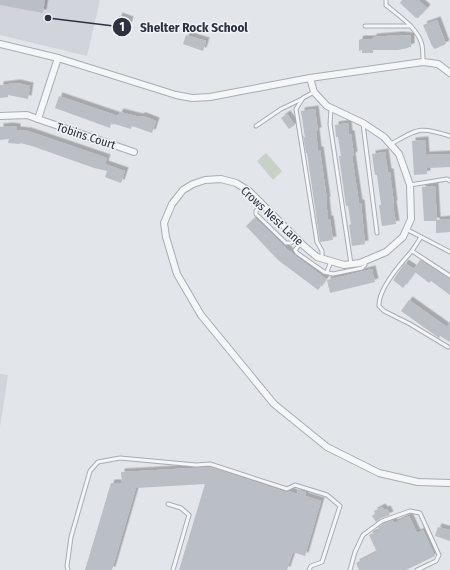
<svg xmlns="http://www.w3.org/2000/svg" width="450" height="570" font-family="'Fira Sans Condensed',sans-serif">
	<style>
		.built { fill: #d1d4db }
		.green { fill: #c7d2c4 }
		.building { fill: #babec5; filter: url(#shadow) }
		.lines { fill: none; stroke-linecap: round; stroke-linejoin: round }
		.lane-casing { stroke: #a8acb3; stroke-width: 5 }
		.street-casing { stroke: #a8acb3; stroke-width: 8 }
		.lane { stroke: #f5f6f8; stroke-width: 3 }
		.street { stroke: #f5f6f8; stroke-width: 6 }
		.labels { text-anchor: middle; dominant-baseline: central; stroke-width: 3; stroke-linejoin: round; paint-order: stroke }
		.street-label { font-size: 12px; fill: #2c323f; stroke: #f2f3f7 }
		.leader { fill: none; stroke: #2c323f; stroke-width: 1.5 }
		.callout-dot { fill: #2c323f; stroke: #f2f3f7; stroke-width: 1.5 }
		.mark-label { font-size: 12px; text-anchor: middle; font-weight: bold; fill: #fff }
		.callout-label { font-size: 13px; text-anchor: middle; font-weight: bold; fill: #2c323f; stroke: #f2f3f7; stroke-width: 3; stroke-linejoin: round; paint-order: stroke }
	</style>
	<defs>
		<filter id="shadow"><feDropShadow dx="3.5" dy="-3.5" stdDeviation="0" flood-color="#0004"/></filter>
	</defs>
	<rect width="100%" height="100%" fill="#e2e5e9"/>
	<!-- built -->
	<g class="built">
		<polygon points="0,0 100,0 87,56 0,35"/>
		<polygon points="0,374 8,375 0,427"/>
	</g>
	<!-- green -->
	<polygon class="green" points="266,153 282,171 273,180 257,161"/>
	<!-- building -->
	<g class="building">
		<polygon points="0,0 45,0 43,13 0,5"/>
		<polygon points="402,0 418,0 427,8 418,18 416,18 400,3"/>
		<polygon points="119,16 130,20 127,30 116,26"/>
		<polygon points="437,20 446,44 435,49 432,46 423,25"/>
		<polygon points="186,35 206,41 203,51 183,44"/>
		<polygon points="399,35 411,36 411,47 409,47 408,48 398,50 373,50 373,53 362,53 362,50 359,51 359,40 361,39 372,39 374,37"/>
		<polygon points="17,83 30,86 28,99 8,95 8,97 0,98 0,85"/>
		<polygon points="59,96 118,116 120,112 140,117 141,116 143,116 156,121 152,133 132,126 131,129 111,123 110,128 55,108"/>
		<polygon points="315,109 318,131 316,131 318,150 320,150 327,200 326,200 328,219 330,219 333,240 320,242 307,153 306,153 303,135 305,138 301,111"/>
		<polygon points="287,114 295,125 289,129 281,118"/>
		<polygon points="348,123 349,134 351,134 354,155 352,156 359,203 361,203 365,244 352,246 349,225 351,224 348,206 346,206 339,156 341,156 338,137 336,137 335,125"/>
		<polygon points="9,126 17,127 17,130 28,131 107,158 105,164 125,171 121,183 105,177 107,171 94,168 32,146 20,143 20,144 8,143 9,139 0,140 0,127"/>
		<polygon points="425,140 426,155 450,154 450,167 427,168 427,174 414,175 412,141"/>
		<polygon points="385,152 388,172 390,172 394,204 393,204 396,224 382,226 379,205 381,205 377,175 375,175 372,154"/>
		<polygon points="435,186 437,220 450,219 450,232 436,233 436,221 424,221 422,187"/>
		<polygon points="255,218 288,250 326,279 318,290 278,260 246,226"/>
		<polygon points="420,260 450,279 450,295 431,281 429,283 415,272 403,288 393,280 405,263 414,269"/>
		<polygon points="372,269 375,282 330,293 327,280"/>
		<polygon points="409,300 447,327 450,322 450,342 440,336 439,338 401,311"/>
		<polygon points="210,467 286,492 289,491 297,494 298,489 306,492 305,496 321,501 305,556 293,552 287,570 179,570 205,484 136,488 112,570 85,570 111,483 122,483 121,472"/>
		<polygon points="382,507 384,510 387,509 390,515 381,518 376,522 372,516 375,514 374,511"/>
		<polygon points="409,516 417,533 423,530 435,556 406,570 359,570 356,563 377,552 369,535 380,530 378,527 383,524 392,520 394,523"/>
		<polygon points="438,527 450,530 450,541 435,536"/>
	</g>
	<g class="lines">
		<!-- lane casing -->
		<g class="lane-casing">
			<g id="lane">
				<path d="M386 0V5C399 16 418 28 422 45 423 51 423 56 423 62"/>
				<polyline points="365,26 409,26"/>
				<polyline points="314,92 303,98 296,109 317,242 322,251 322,258"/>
				<polyline points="331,109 330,124 351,264"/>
				<polyline points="363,124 377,233"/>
				<polyline points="256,126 281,109 302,99"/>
				<path d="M391 144C418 129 419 126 450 136"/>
				<polyline points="410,185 447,179 450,181"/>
				<polyline points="263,205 256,211 256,214 286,243 291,243 296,238"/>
				<polyline points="406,229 450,252"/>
				<polyline points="421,237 412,251 450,276"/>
				<polyline points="301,243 295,250 297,253 324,272 333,274 362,268 365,265 365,261"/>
				<path d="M412 251C401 263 378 289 379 306L384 311 410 324 448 347"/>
				<polyline points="327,272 331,261"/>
				<polyline points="168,504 181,508 189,515 173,570"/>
				<polyline points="68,570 67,566 71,537 90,471 98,462 120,458 196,465 210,464 287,489 295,485 327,495 340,506 322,562 311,566 309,570"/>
				<polyline points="350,570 355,552 363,535 382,521 410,511 420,513 439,555 436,561 417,570"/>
			</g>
		</g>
		<!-- street casing -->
		<g class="street-casing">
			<g id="street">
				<polyline points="0,44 58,58 176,95 192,98 210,97 310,78 423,62 438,64 450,73"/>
				<polyline points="58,58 38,119 134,152"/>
				<polyline points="310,78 314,92 327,106 363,123 384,137 399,154 410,185 411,219 403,237 386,252 360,263 344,265 317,257 304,246 249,191 236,183 221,179 205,180 193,184 183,190 172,204 164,223 166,237 177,274 201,315 274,404 327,447 379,473 418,482 450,483"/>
				<polyline points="0,116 27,115 38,119"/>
			</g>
		</g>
		<!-- lane -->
		<use href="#lane" class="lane"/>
		<!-- street -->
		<use href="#street" class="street"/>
	</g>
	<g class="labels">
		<!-- street labels -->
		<g class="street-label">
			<text transform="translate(86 136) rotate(18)">Tobins Court</text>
			<text transform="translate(272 216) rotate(43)">Crows Nest Lane</text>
		</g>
	</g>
	<!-- callouts -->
	<path class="leader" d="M48 18L122 27"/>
	<g class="callout-dot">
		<circle cx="48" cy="18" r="4"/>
		<circle cx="122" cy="27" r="10"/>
	</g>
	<g class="mark-label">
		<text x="122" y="31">1</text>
	</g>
	<g class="callout-label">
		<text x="194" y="32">Shelter Rock School</text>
	</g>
</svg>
